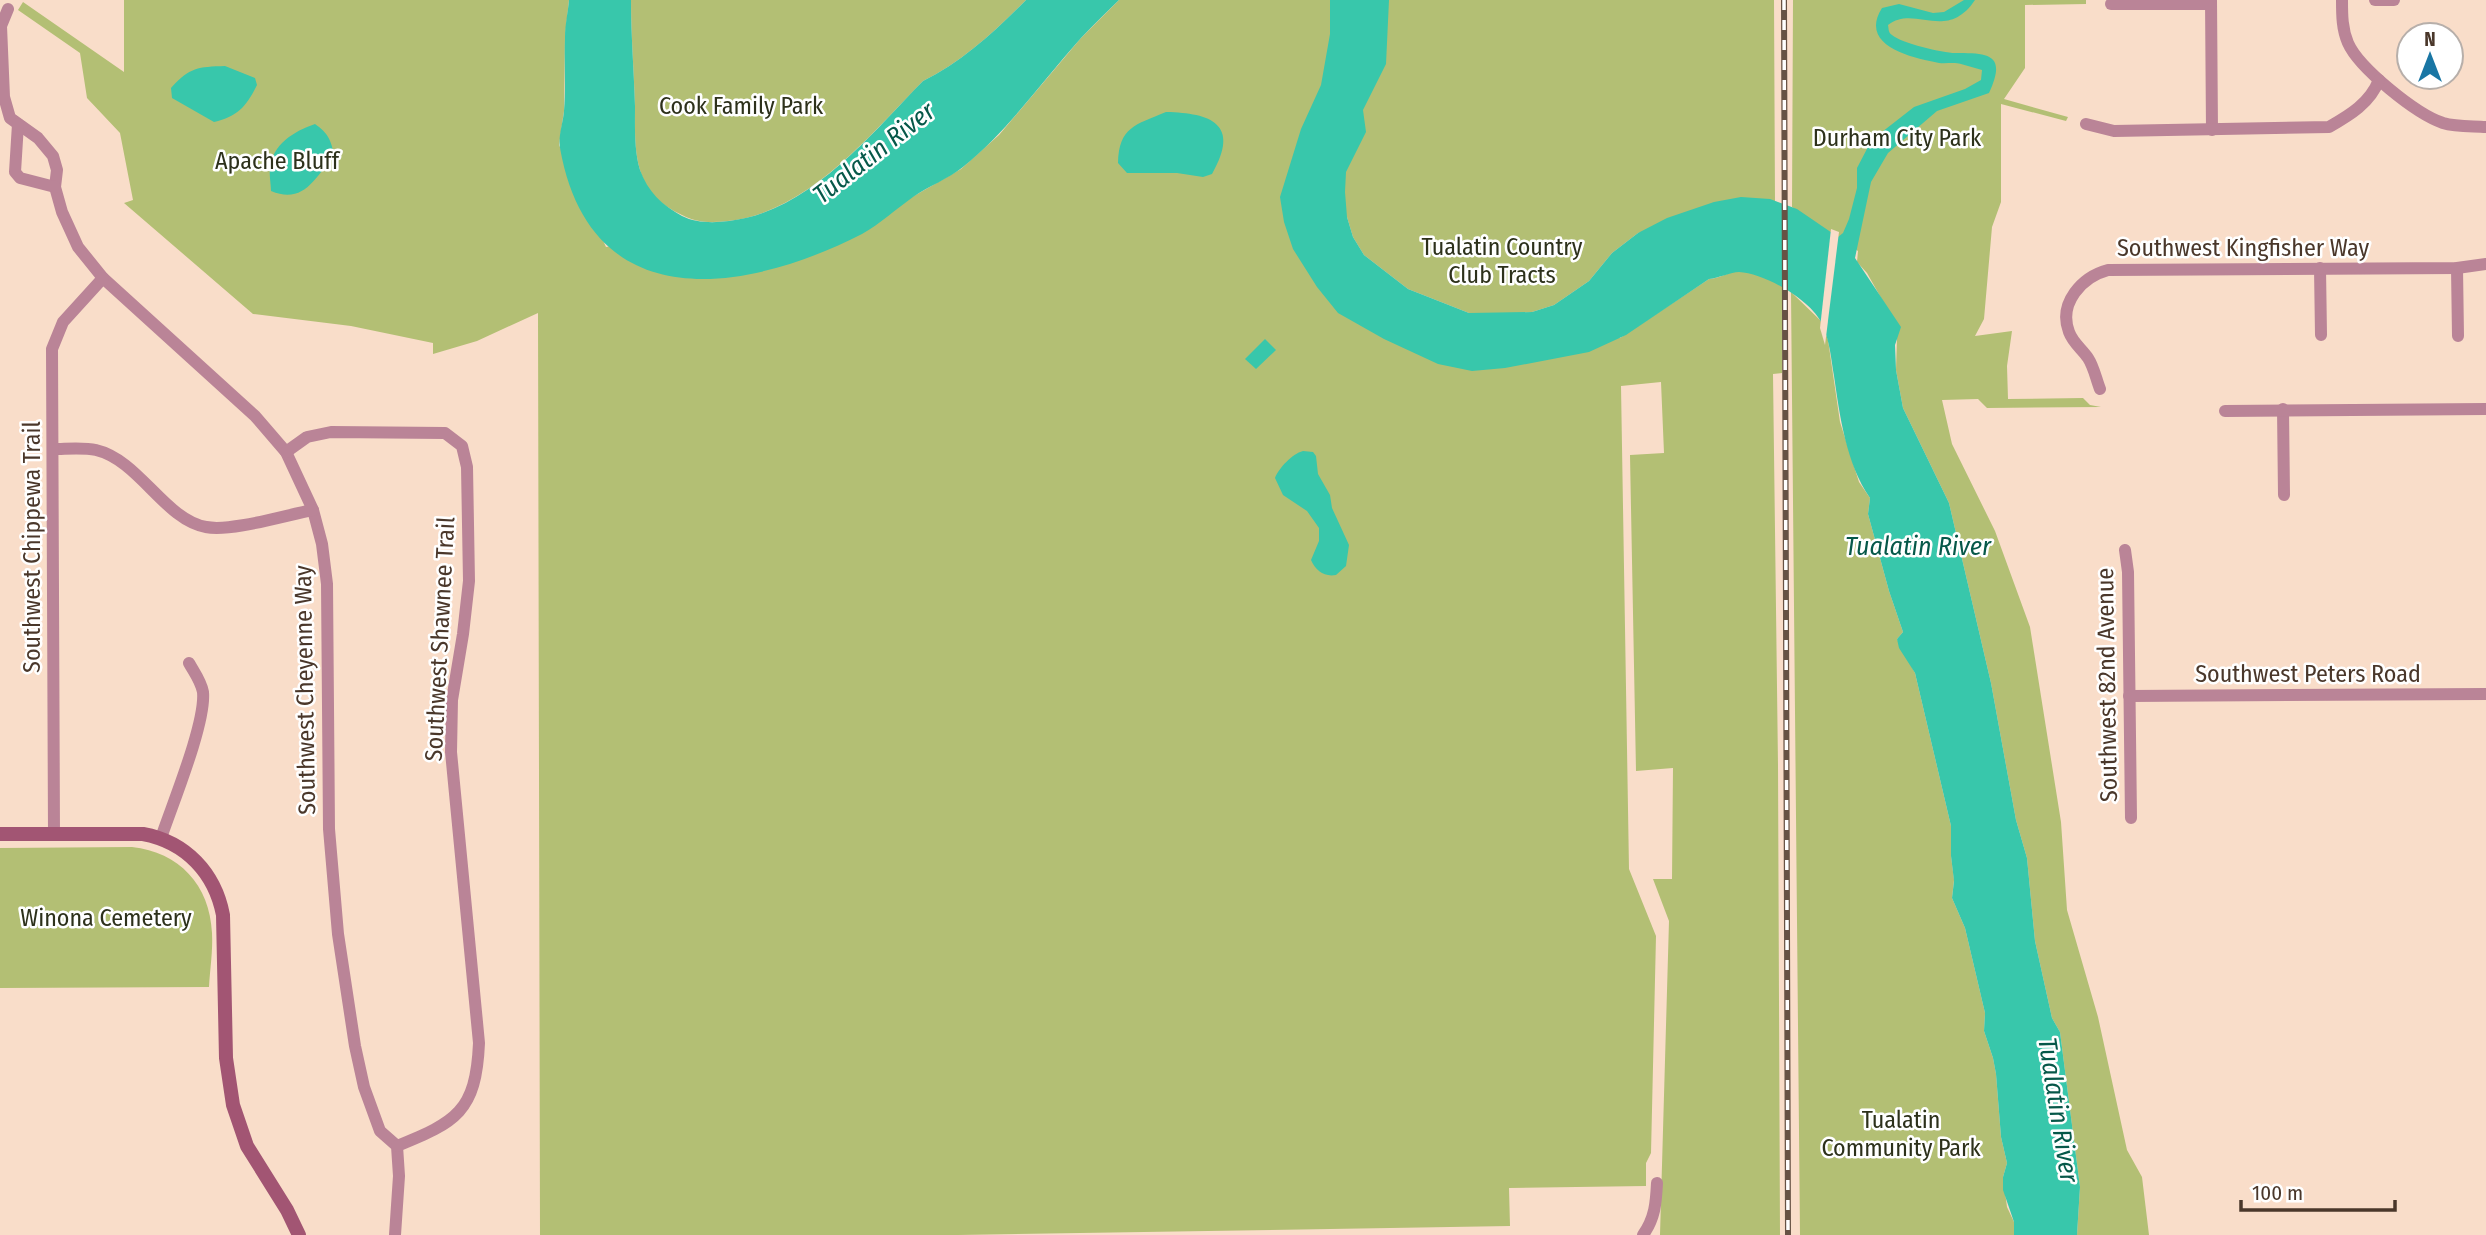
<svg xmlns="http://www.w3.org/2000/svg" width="2486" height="1235" font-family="'Fira Sans Condensed',sans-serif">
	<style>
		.green { fill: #b3bf74 }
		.water { fill: #38c7ab }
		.pier { fill: #f9ddc9 }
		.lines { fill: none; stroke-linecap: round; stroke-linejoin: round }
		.street { stroke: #ba8497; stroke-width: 12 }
		.secondary { stroke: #a25573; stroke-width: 14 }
		.rail-casing { stroke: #675244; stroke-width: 6 }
		.rail { stroke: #fff; stroke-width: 3.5; stroke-dasharray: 10; stroke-linecap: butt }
		.labels { text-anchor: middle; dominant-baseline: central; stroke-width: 5; stroke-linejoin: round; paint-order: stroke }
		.park-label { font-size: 24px; fill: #2d311b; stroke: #fff }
		.street-label { font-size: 24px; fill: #4a372a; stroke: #fff }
		.water-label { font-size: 26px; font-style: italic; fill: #065849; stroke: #fff }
	</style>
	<rect width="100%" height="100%" fill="#f9ddc9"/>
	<!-- green -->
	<g class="green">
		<path d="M124 0H569L565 36 564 111 559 145 606 247 914 196 961 169 999 135 1081 38 1119 0H1774L1775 205 1638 233 1612 253 1589 281 1554 305 1532 312 1505 314 1469 313 1408 289 1364 255 1353 237 1347 217V244L1406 291 1469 316 1620 338 1709 279C1721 278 1729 272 1737 271 1751 270 1770 280 1783 285L1782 373 1773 374 1778 765 1780 1235H1660L1669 921 1653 879H1672L1673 768 1636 771 1630 455 1664 453 1661 382 1621 386 1629 869 1656 936 1651 1153 1646 1163V1186L1509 1188 1510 1226 958 1235H540L538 313 477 341 433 354V343L351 326 253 314 124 203 133 200 120 133 87 98 80 53 18 10 23 2 124 72Z"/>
		<path d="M631 0H1026C995 31 962 62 923 81 871 134 807 213 728 221 713 223 696 223 682 215 661 205 647 193 640 170 634 150 635 128 635 106 634 71 631 36 631 0Z"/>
		<polygon points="1793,0 2086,0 2086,4 2025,5 2025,68 2004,99 2068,117 2066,121 2001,104 2001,202 1992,227 1984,319 1975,336 2012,331 2007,366 2008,399 2083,398 2090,405 2101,407 1987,408 1978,399 1942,400 1952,444 1995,531 2030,627 2061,822 2067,910 2098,1017 2127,1150 2142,1177 2149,1235 2077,1235 2080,1187 2060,1032 2052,1018 2035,941 2027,858 2016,820 1991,683 1949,503 1903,408 1896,370 1897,338 1885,305 1867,273 1857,262 1858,251 1792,207"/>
		<polygon points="1791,292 1821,321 1828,340 1840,422 1859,482 1870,498 1868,514 1889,591 1903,632 1897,639 1915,673 1951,826 1951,856 1954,880 1952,898 1965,928 1985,1013 1984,1031 1993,1058 1996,1074 2001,1137 2007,1163 2003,1177 2007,1207 2014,1222 2014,1235 1800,1235"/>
		<path d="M132 847C179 852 210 885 212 933 213 951 210 969 209 987L0 988V848Z"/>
	</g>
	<!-- water -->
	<g class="water">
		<path d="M569 0H631C631 36 634 71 635 106 635 127 634 150 640 170 648 192 662 205 682 216 696 223 713 223 729 221 809 212 870 135 923 81 962 62 995 31 1026 0H1119C1106 13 1093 25 1081 38 1042 81 1009 130 963 167 948 179 929 186 913 197 896 209 880 224 862 234 742 295 590 317 560 148 558 136 563 123 564 111 566 87 564 62 565 37 565 25 568 12 569 0Z"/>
		<path d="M1330 0H1389L1386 64 1363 110 1366 132 1346 172 1345 192 1347 217 1353 237 1364 255 1408 289 1469 313 1532 312 1554 305 1589 281 1612 253 1638 233 1667 218 1714 202 1741 197 1770 199 1797 209 1838 237 1843 233 1849 219 1857 188V168L1869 145 1882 132 1914 107 1965 89 1981 80 1982 70C1975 68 1968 66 1961 64 1954 62 1946 64 1939 63 1912 58 1858 46 1882 8L1899 4 1933 13 1944 12 1964 0H1975C1946 43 1915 4 1888 25 1889 30 1888 32 1892 35 1901 43 1943 53 1955 53 1989 53 2007 54 1989 93L1937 111 1888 153 1871 182 1855 258 1901 327 1895 345 1896 370 1903 408 1949 503 1991 683 2016 820 2027 858 2035 941 2052 1018 2060 1032 2080 1187 2077 1235H2014V1222L2003 1190V1177L2007 1163 2001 1137 1996 1074 1993 1058 1984 1031 1985 1013 1965 928 1952 898 1954 881 1951 856V826L1915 673 1899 648 1897 639 1903 632 1889 591 1868 514 1870 498C1846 463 1840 417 1834 376 1831 359 1830 341 1822 324 1812 301 1765 273 1739 272 1731 272 1719 278 1709 279L1626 335 1589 352 1505 368 1472 371 1438 364 1384 339 1338 313 1317 287 1293 249 1284 222 1280 197 1301 129 1321 85 1330 34Z"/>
		<path d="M225 66 255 78 257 85C246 107 238 116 214 122L172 98 171 88C190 67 198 67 225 66Z"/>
		<path d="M1166 112C1211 113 1241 124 1212 174L1203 177 1177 173H1127L1118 163C1119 127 1135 125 1166 112Z"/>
		<path d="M315 124C328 133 331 140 334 155 316 177 304 205 271 191 271 184 269 175 270 168 272 145 294 131 315 124Z"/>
		<polygon points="1265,339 1276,350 1256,369 1245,359"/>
		<path d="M1303 451 1313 452 1316 456 1318 474 1330 495 1332 508 1349 545 1346 566 1336 575C1324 577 1316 571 1311 560L1319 541V528L1307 511 1283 495 1275 478C1279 468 1292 454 1303 451Z"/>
	</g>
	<!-- pier -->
	<polygon class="pier" points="1831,229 1839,232 1825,345 1820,328"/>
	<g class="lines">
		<!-- street -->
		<g class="street">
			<polyline points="2211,0 2212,130"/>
			<path d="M2342 0C2342 15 2342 29 2348 43 2359 68 2416 114 2443 123 2456 127 2472 126 2486 127"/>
			<polyline points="2375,0 2394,0"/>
			<polyline points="2111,4 2211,4"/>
			<polyline points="8,9 1,26 4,97 10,118 38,138 53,156 57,170 55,187 62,212 78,247 103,278 255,416 286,452 313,510 322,544 327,584 329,829 338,934 355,1046 364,1087 380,1131 397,1146 399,1176 395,1235"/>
			<polyline points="18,124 15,172 20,178 55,187"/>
			<path d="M2086 124 2114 131 2329 127C2350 115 2370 103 2379 80"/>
			<polyline points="2320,268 2321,335"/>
			<polyline points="2457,268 2458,336"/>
			<path d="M2100 389C2096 379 2094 367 2088 358 2082 349 2073 343 2069 332 2058 303 2082 277 2108 270L2457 268 2486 264"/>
			<polyline points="2283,409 2284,495"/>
			<polyline points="2225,411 2486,409"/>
			<path d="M53 449C66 449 83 447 96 450 139 460 165 520 206 527 231 532 286 515 313 510"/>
			<path d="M286 452 307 437 331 432 445 433 462 446 467 467 469 581 463 634 452 700 451 752 479 1043C476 1112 456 1122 397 1146"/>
			<polyline points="2125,550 2128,572 2131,818"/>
			<polyline points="2129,696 2486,694"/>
			<polyline points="54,834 52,349 63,322 103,278"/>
			<path d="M161 838C172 805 206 723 203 692 201 681 194 672 189 663"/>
			<path d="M1643 1235C1655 1218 1656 1203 1657 1183"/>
		</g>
		<!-- secondary -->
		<path class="secondary" d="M0 834H143C186 842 215 873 223 915L226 1058 233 1105 247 1146 287 1210 299 1235"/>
		<!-- rail casing -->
		<g class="rail-casing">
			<polyline id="rail" points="1784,0 1788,1235"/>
		</g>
		<!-- rail -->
		<use href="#rail" class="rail"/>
	</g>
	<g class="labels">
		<!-- park labels -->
		<g class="park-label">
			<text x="741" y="106">Cook Family Park</text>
			<text x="1897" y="138">Durham City Park</text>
			<text x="277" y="161">Apache Bluff</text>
			<text x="1502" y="247">Tualatin Country<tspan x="1502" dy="28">Club Tracts</tspan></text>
			<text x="106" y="918">Winona Cemetery</text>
			<text x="1901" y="1120">Tualatin<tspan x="1901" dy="28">Community Park</tspan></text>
		</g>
		<!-- street labels -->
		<g class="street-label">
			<text x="2243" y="248">Southwest Kingfisher Way</text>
			<text transform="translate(32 547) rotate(-90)">Southwest Chippewa Trail</text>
			<text transform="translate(440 639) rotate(-87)">Southwest Shawnee Trail</text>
			<text x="2308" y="674">Southwest Peters Road</text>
			<text transform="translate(2107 685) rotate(-91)">Southwest 82nd Avenue</text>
			<text transform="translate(305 690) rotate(-91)">Southwest Cheyenne Way</text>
		</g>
		<!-- water labels -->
		<g class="water-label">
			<text transform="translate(874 153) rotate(-38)">Tualatin River</text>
			<text x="1918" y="546">Tualatin River</text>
			<text transform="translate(2058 1110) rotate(81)">Tualatin River</text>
		</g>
	</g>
	<!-- north arrow -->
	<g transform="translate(2430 56)"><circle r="33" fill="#ffffff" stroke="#b7afaa" stroke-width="2"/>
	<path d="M0-5L12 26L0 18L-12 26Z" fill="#1976a4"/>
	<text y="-10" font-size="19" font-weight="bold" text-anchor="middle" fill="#4a372a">N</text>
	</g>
	<!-- scale -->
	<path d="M2241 1200v10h154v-10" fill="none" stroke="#4a372a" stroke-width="3.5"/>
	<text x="2252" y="1200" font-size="21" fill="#4a372a" stroke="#ffffff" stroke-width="5" paint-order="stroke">100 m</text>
</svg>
